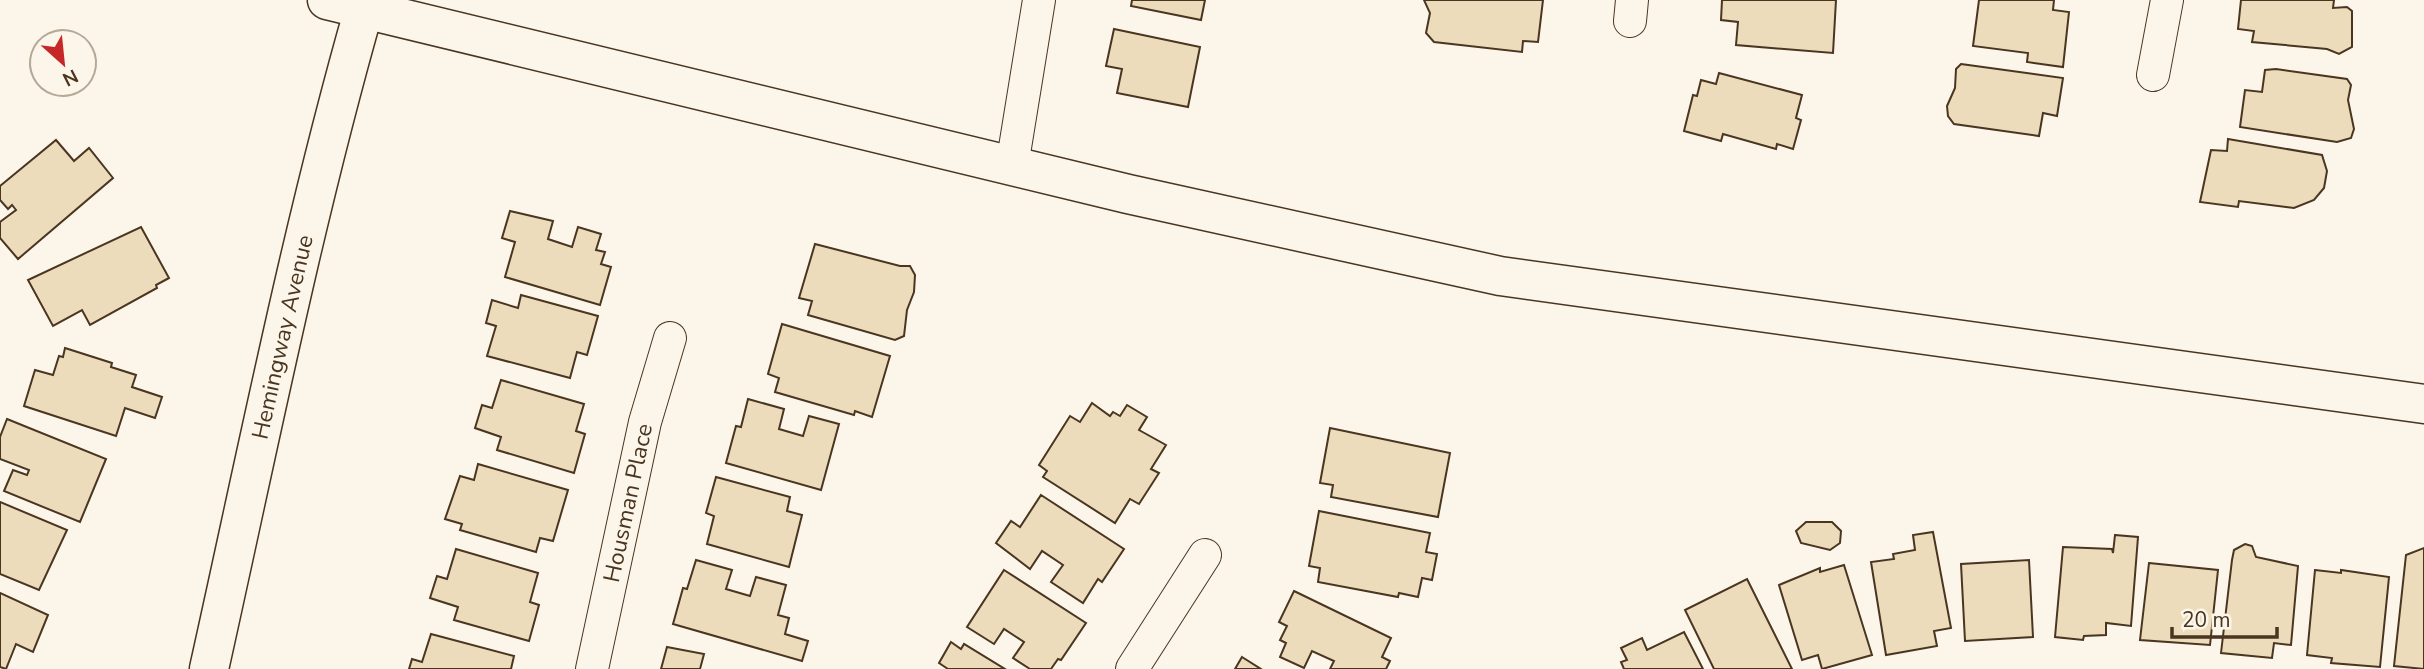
<svg xmlns="http://www.w3.org/2000/svg" width="2424" height="669" font-family="'Nunito Sans',sans-serif">
	<style>
		.building { fill: #ecdcbc; stroke: #4a3520; stroke-width: 2 }
		.lines { fill: none; stroke-linecap: round; stroke-linejoin: round }
		.street-casing { stroke: #4a3520; stroke-width: 34 }
		.secondary-casing { stroke: #4a3520; stroke-width: 41 }
		.street { stroke: #fbf6e9; stroke-width: 32 }
		.secondary { stroke: #fbf6e9; stroke-width: 38 }
		.labels { text-anchor: middle; dominant-baseline: central; stroke-width: 5; stroke-linejoin: round; paint-order: stroke }
		.street-label { font-size: 23px; fill: #4a3520; stroke: #fbf6e9 }
	</style>
	<rect width="100%" height="100%" fill="#fbf6e9"/>
	<!-- building -->
	<g class="building">
		<polygon points="1132,0 1205,0 1201,20 1131,6"/>
		<polygon points="1424,0 1543,0 1538,42 1523,41 1522,52 1434,42 1426,33 1430,13"/>
		<polygon points="1722,0 1836,0 1833,53 1736,45 1738,22 1721,20"/>
		<polygon points="1979,0 2054,0 2053,10 2069,12 2063,67 2027,62 2028,53 1973,46"/>
		<polygon points="2241,0 2334,0 2333,8 2347,7 2352,11 2352,47 2339,54 2327,49 2252,42 2254,31 2238,29"/>
		<polygon points="1114,29 1200,47 1188,107 1117,93 1122,69 1106,66"/>
		<polygon points="1961,64 2063,78 2057,116 2043,113 2039,136 1954,124 1948,116 1947,106 1955,88 1956,69"/>
		<polygon points="2276,69 2347,79 2351,85 2348,100 2354,129 2351,138 2337,142 2240,127 2245,90 2262,92 2265,70"/>
		<polygon points="1719,73 1802,95 1796,118 1801,120 1793,149 1777,144 1776,149 1723,134 1721,141 1684,131 1693,95 1697,96 1701,80 1716,84"/>
		<polygon points="2228,139 2322,155 2327,171 2324,188 2314,200 2294,208 2239,201 2238,207 2200,202 2211,150 2227,151"/>
		<polygon points="56,140 74,161 89,148 113,178 18,259 0,238 0,222 16,210 12,205 8,209 0,200 0,186"/>
		<polygon points="510,211 553,221 548,239 572,247 578,227 601,234 596,250 605,252 601,264 611,267 600,305 505,277 515,242 502,238"/>
		<polygon points="141,227 169,278 156,285 157,288 90,325 82,310 53,326 28,280"/>
		<polygon points="815,244 900,266 910,266 915,275 914,292 907,310 904,336 895,340 808,315 812,301 799,298"/>
		<polygon points="521,295 598,316 587,355 577,352 570,378 487,356 496,326 486,323 492,300 518,308"/>
		<polygon points="782,324 890,356 872,417 855,411 854,415 775,392 779,378 768,374"/>
		<polygon points="65,348 112,363 111,367 136,375 132,387 162,397 155,418 125,408 116,436 24,406 35,370 53,375 59,356 63,357"/>
		<polygon points="501,380 584,404 576,431 585,434 574,473 497,450 501,437 475,428 482,405 492,408"/>
		<polygon points="748,399 784,409 779,429 803,436 809,416 839,424 821,490 726,463 736,426 741,427"/>
		<polygon points="1092,403 1110,416 1113,412 1120,416 1127,405 1147,417 1139,430 1166,445 1151,469 1159,473 1139,504 1130,499 1115,523 1043,477 1047,471 1039,465 1070,416 1080,422"/>
		<polygon points="7,419 106,459 80,522 4,491 13,470 27,475 29,470 0,459 0,437"/>
		<polygon points="1330,428 1450,453 1438,517 1331,497 1333,485 1320,483"/>
		<polygon points="478,464 568,490 553,541 540,538 536,552 460,530 462,524 445,519 460,476 474,480"/>
		<polygon points="716,477 790,497 787,511 802,515 789,567 707,544 714,516 706,513"/>
		<polygon points="1041,495 1124,549 1102,582 1098,579 1083,603 1051,582 1063,565 1042,551 1030,569 996,543 1011,521 1020,527"/>
		<polygon points="0,502 67,530 39,590 0,574"/>
		<polygon points="1319,511 1430,533 1426,552 1437,554 1432,580 1422,578 1418,597 1399,593 1398,597 1318,582 1320,568 1309,566"/>
		<polygon points="1806,522 1832,522 1841,531 1840,543 1830,550 1801,543 1796,531"/>
		<polygon points="1933,532 1951,628 1934,631 1937,646 1886,655 1871,562 1894,559 1893,554 1915,550 1913,535"/>
		<polygon points="2115,535 2138,537 2131,626 2106,623 2106,635 2084,636 2083,640 2055,637 2063,547 2112,549 2113,553"/>
		<polygon points="2245,544 2252,546 2256,557 2298,566 2291,645 2274,643 2272,658 2221,653 2232,560 2234,550"/>
		<polygon points="2424,548 2424,669 2394,666 2406,555"/>
		<polygon points="456,549 538,573 530,602 539,605 529,641 454,620 458,607 430,598 437,576 447,579"/>
		<polygon points="696,560 732,570 726,589 750,596 756,577 786,585 778,615 789,618 785,634 808,641 802,661 673,624 683,588 687,589"/>
		<polygon points="2029,560 2033,637 1965,641 1961,564"/>
		<polygon points="2149,563 2218,570 2210,645 2140,640"/>
		<polygon points="1844,565 1872,655 1822,669 1818,655 1802,660 1779,585 1820,568 1820,572"/>
		<polygon points="1004,570 1086,623 1061,660 1058,659 1051,669 1030,669 1013,658 1024,642 1004,629 994,644 967,627"/>
		<polygon points="2315,570 2341,573 2341,570 2389,577 2380,667 2331,663 2332,658 2307,655"/>
		<polygon points="1747,579 1792,669 1714,669 1685,610"/>
		<polygon points="1294,591 1391,638 1382,657 1390,661 1386,669 1330,669 1334,661 1312,651 1304,668 1280,657 1286,643 1280,640 1287,626 1279,622"/>
		<polygon points="0,593 48,615 33,652 16,644 6,669 0,667"/>
		<polygon points="1684,632 1703,669 1624,669 1621,662 1627,660 1621,648 1642,638 1647,650"/>
		<polygon points="431,634 514,656 511,669 409,669 412,659 422,662"/>
		<polygon points="951,642 961,649 964,644 1005,669 948,669 939,663"/>
		<polygon points="667,647 704,654 700,669 661,669"/>
		<polygon points="1242,657 1261,669 1235,669"/>
	</g>
	<g class="lines">
		<!-- street casing -->
		<g class="street-casing">
			<g id="street">
				<polyline points="1630,21 1632,0"/>
				<polyline points="2153,75 2167,0"/>
				<polyline points="1012,166 1039,0"/>
				<path id="s1" d="M592 669 645 422 670 338"/>
				<polyline points="1132,669 1205,555"/>
			</g>
		</g>
		<!-- secondary casing -->
		<g class="secondary-casing">
			<g id="secondary">
				<polyline points="327,0 1128,194 1500,276 2424,404"/>
				<path id="s2" d="M209 669C258 449 302 226 364 9"/>
			</g>
		</g>
		<!-- street -->
		<use href="#street" class="street"/>
		<!-- secondary -->
		<use href="#secondary" class="secondary"/>
	</g>
	<g class="labels">
		<!-- street labels -->
		<g class="street-label">
			<text stroke="none"><textPath href="#s2" startOffset="340">Hemingway Avenue</textPath></text>
			<text stroke="none"><textPath href="#s1" startOffset="170">Housman Place</textPath></text>
		</g>
	</g>
	<!-- north arrow -->
	<g transform="translate(63 63) rotate(153)"><circle r="33" fill="#fbf6e9" stroke="#b4a999" stroke-width="2"/>
	<path d="M0-5L12 26L0 18L-12 26Z" fill="#c62828"/>
	<text y="-10" font-size="19" font-weight="bold" text-anchor="middle" fill="#4a3520">N</text>
	</g>
	<!-- scale -->
	<path d="M2172 627v10h105v-10" fill="none" stroke="#4a3520" stroke-width="3.5"/>
	<text x="2182" y="627" font-size="21" fill="#4a3520" stroke="#fbf6e9" stroke-width="5" paint-order="stroke">20 m</text>
</svg>
